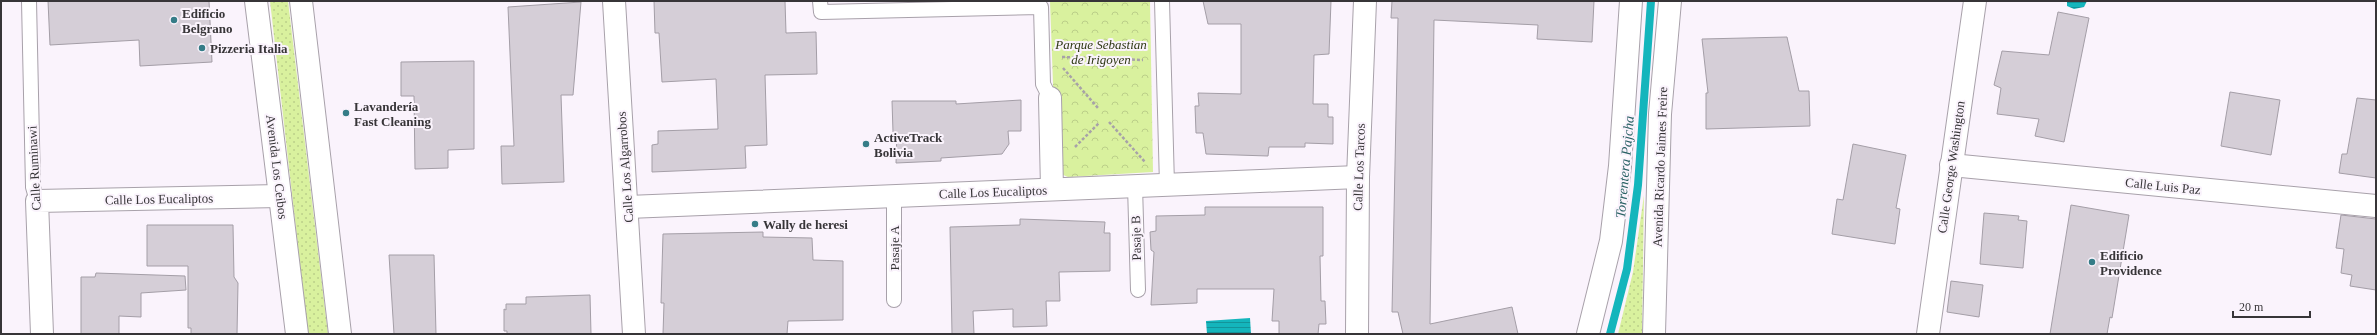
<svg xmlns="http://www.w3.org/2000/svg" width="2377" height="335" font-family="'Times New Roman',serif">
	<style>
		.grass { fill: url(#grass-dots) }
		.forest { fill: url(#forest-crowns) }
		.water { fill: url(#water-rules) }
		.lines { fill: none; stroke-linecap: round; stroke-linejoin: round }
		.stream { stroke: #14b5bc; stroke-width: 8 }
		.building { fill: #d5ced7; stroke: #a49ea7 }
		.service-casing { stroke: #a8a1aa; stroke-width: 16 }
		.minor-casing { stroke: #a8a1aa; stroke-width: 24 }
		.tertiary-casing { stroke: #a8a1aa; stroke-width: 24 }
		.secondary-casing { stroke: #a8a1aa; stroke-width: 24 }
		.path { stroke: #a7a2a8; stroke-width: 2.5; stroke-dasharray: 3 2; stroke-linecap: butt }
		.service { stroke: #fff; stroke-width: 14 }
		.minor { stroke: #fff; stroke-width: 22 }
		.tertiary { stroke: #fff; stroke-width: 22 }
		.secondary { stroke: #fff; stroke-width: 22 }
		.poi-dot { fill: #357c87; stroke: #faf3fc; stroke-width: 1.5 }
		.labels { text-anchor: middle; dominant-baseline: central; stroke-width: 4; stroke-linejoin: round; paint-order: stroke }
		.poi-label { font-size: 13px; font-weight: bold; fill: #373538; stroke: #faf3fc; text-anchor: start }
		.park-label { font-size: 13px; font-style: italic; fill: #2e3813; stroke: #faf3fc }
		.street-label { font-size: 13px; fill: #373538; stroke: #faf3fc }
		.water-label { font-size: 14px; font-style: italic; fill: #296164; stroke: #faf3fc }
	</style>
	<defs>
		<pattern id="grass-dots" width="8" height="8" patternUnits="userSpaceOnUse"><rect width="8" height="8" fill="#d9f19e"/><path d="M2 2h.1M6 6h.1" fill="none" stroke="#bbcf89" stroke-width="1.8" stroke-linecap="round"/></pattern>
		<pattern id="forest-crowns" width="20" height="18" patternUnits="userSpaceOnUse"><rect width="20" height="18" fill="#d9f19e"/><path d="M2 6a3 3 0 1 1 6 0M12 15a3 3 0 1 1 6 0" fill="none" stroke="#bbcf89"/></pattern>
		<pattern id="water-rules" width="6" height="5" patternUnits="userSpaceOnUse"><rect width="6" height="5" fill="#14b5bc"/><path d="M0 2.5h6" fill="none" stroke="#13949a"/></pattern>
	</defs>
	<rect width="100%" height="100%" fill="#faf3fc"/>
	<!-- grass -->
	<g class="grass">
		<polygon points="270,1 288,1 328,334 308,334"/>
		<polygon points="1644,195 1642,334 1618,334 1633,272"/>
	</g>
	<!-- forest -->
	<polygon class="forest" points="1050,1 1150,1 1153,172 1068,177 1061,174 1056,166"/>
	<!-- water -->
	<g class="water">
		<polygon points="2067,1 2087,1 2084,7 2074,9 2067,6"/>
		<polygon points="1250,318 1251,334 1207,334 1206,321"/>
	</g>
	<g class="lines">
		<!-- stream -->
		<polyline class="stream" points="1610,334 1627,269 1638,185 1651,1"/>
	</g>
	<!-- building -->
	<g class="building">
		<polygon points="48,1 209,1 212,62 140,66 139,40 50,45"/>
		<polygon points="654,1 785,1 786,33 816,32 817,74 765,75 767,145 745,146 746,168 652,172 652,145 658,144 658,131 718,129 716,79 662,82 659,33 655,33"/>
		<polygon points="1203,1 1331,1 1329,54 1314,55 1313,104 1328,104 1328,117 1333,117 1333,144 1305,143 1305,147 1269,147 1268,156 1206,154 1203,133 1196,133 1195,106 1199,106 1198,93 1241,94 1241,24 1208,24"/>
		<polygon points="1392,1 1594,1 1592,42 1537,39 1538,25 1434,20 1430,324 1512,307 1518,334 1403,334 1398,312 1392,312 1398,18 1391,18"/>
		<polygon points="581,2 573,95 561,95 564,182 502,184 501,146 514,146 508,7"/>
		<polygon points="2058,12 2089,18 2064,142 2035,136 2039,119 1997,114 2001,88 1994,85 2002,51 2049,55"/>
		<polygon points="1787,37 1799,91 1809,91 1810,126 1706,129 1706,93 1708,93 1702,39"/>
		<polygon points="474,61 474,149 448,150 448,168 415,169 414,96 401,96 401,62"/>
		<polygon points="2230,92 2280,100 2271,155 2221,146"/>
		<polygon points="2357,98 2376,100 2376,178 2339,173 2342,154 2347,154"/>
		<polygon points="1021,100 1021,131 1008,131 1009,144 1002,154 941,158 941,161 896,163 897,132 893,132 892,101 956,101 956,104"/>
		<polygon points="1853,144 1906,155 1896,208 1900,209 1895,244 1832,234 1837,199 1843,200"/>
		<polygon points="2071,205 2129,215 2112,318 2110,317 2107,334 2050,334"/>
		<polygon points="1205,207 1323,207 1323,256 1320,256 1321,301 1325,301 1326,324 1319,324 1318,334 1279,334 1279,321 1272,321 1274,289 1197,289 1197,303 1151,305 1154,252 1151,250 1150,232 1156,231 1156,216 1205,215"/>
		<polygon points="1984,213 2019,216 2018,220 2027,221 2023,268 1980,264"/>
		<polygon points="2341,215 2376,219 2376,290 2350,286 2352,275 2341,273 2344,249 2336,248"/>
		<polygon points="1020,219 1105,222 1104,233 1110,233 1110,271 1059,272 1060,301 1046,301 1047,326 1013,327 1013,309 973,311 974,334 952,334 950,227 1020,225"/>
		<polygon points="147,225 233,225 234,277 238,283 237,334 191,334 191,328 188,328 188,266 147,266"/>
		<polygon points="763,232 763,237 812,238 813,260 843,261 843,320 788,321 787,334 663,334 664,303 661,303 663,234"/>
		<polygon points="389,255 434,255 436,334 394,334"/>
		<polygon points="96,273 185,276 186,290 141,293 141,317 119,316 119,334 81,334 81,277 95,277"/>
		<polygon points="1951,281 1983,285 1979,317 1947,312"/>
		<polygon points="590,295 591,334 507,334 507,331 504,331 504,309 506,310 506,304 526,304 526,297"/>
	</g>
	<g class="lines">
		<!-- service casing -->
		<g class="service-casing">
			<g id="service">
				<polyline points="29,1 33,187 37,201"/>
				<polyline points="820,1 821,12 1041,7 1043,84 1050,98"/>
				<polyline points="1162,1 1167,185"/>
				<polyline points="1135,186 1138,290"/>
				<polyline points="894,196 894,300"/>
			</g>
		</g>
		<!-- minor casing -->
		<g class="minor-casing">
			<g id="minor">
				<polyline points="614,1 634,334"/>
				<polyline points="1050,98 1052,189"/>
				<polyline points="1951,165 2376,206"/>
				<polyline points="628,207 1358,177"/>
				<polyline points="42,334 37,201 280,196"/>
				<polyline points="1357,334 1358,177 1365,1"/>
				<polyline points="1928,334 1975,1"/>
			</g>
		</g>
		<!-- tertiary casing -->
		<g class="tertiary-casing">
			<g id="tertiary">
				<polyline points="256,1 297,334"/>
				<polyline points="301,1 340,334"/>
			</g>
		</g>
		<!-- secondary casing -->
		<g class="secondary-casing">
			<g id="secondary">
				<polyline points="1588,334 1611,241 1620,166 1631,1"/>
				<polyline points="1654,334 1660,114 1670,1"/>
			</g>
		</g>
		<!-- path -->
		<g class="path">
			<polyline points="1061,44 1144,46"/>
			<polyline points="1062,57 1143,60"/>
			<polyline points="1063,68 1098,108"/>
			<polyline points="1109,122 1145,162"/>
			<polyline points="1075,147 1099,123"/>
		</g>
		<!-- service -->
		<use href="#service" class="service"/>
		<!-- minor -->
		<use href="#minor" class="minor"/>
		<!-- tertiary -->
		<use href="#tertiary" class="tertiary"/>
		<!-- secondary -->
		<use href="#secondary" class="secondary"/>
	</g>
	<!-- markers -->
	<g class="poi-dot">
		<circle cx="174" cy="20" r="4"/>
		<circle cx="202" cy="48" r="4"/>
		<circle cx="346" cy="113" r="4"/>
		<circle cx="866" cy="144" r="4"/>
		<circle cx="755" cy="224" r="4"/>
		<circle cx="2092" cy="262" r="4"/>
	</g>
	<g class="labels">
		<!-- poi labels -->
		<g class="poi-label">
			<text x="182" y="13">Edificio<tspan x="182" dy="15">Belgrano</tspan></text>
			<text x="210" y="48">Pizzeria Italia</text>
			<text x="354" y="106">Lavandería<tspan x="354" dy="15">Fast Cleaning</tspan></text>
			<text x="874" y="137">ActiveTrack<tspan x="874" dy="15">Bolivia</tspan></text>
			<text x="763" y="224">Wally de heresi</text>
			<text x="2100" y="255">Edificio<tspan x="2100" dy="15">Providence</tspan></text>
		</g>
		<!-- park labels -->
		<g class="park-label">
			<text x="1101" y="44">Parque Sebastian<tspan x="1101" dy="15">de Irigoyen</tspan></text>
		</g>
		<!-- street labels -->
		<g class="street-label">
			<text transform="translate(277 167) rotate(83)">Avenida Los Ceibos</text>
			<text transform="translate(625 167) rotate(-94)">Calle Los Algarrobos</text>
			<text transform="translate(1359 167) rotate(-88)">Calle Los Tarcos</text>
			<text transform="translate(1660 167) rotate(-88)">Avenida Ricardo Jaimes Freire</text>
			<text transform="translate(1951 167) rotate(-82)">Calle George Washington</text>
			<text transform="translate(34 168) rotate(-93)">Calle Ruminawi</text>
			<text transform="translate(2163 186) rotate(6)">Calle Luis Paz</text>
			<text transform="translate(993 192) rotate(-2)">Calle Los Eucaliptos</text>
			<text transform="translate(159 199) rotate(-1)">Calle Los Eucaliptos</text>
			<text transform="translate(1136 238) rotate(-91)">Pasaje B</text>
			<text transform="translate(894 248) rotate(-90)">Pasaje A</text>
		</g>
		<!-- water labels -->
		<g class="water-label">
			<text transform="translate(1625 167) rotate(-85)">Torrentera Pajcha</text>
		</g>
	</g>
	<!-- border -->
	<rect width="2377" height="335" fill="none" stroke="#373538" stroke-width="4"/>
	<!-- scale -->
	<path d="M2233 311v6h77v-6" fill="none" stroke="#373538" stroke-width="2"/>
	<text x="2239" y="311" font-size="12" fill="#373538" stroke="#faf3fc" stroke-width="3" paint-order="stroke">20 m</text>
</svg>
